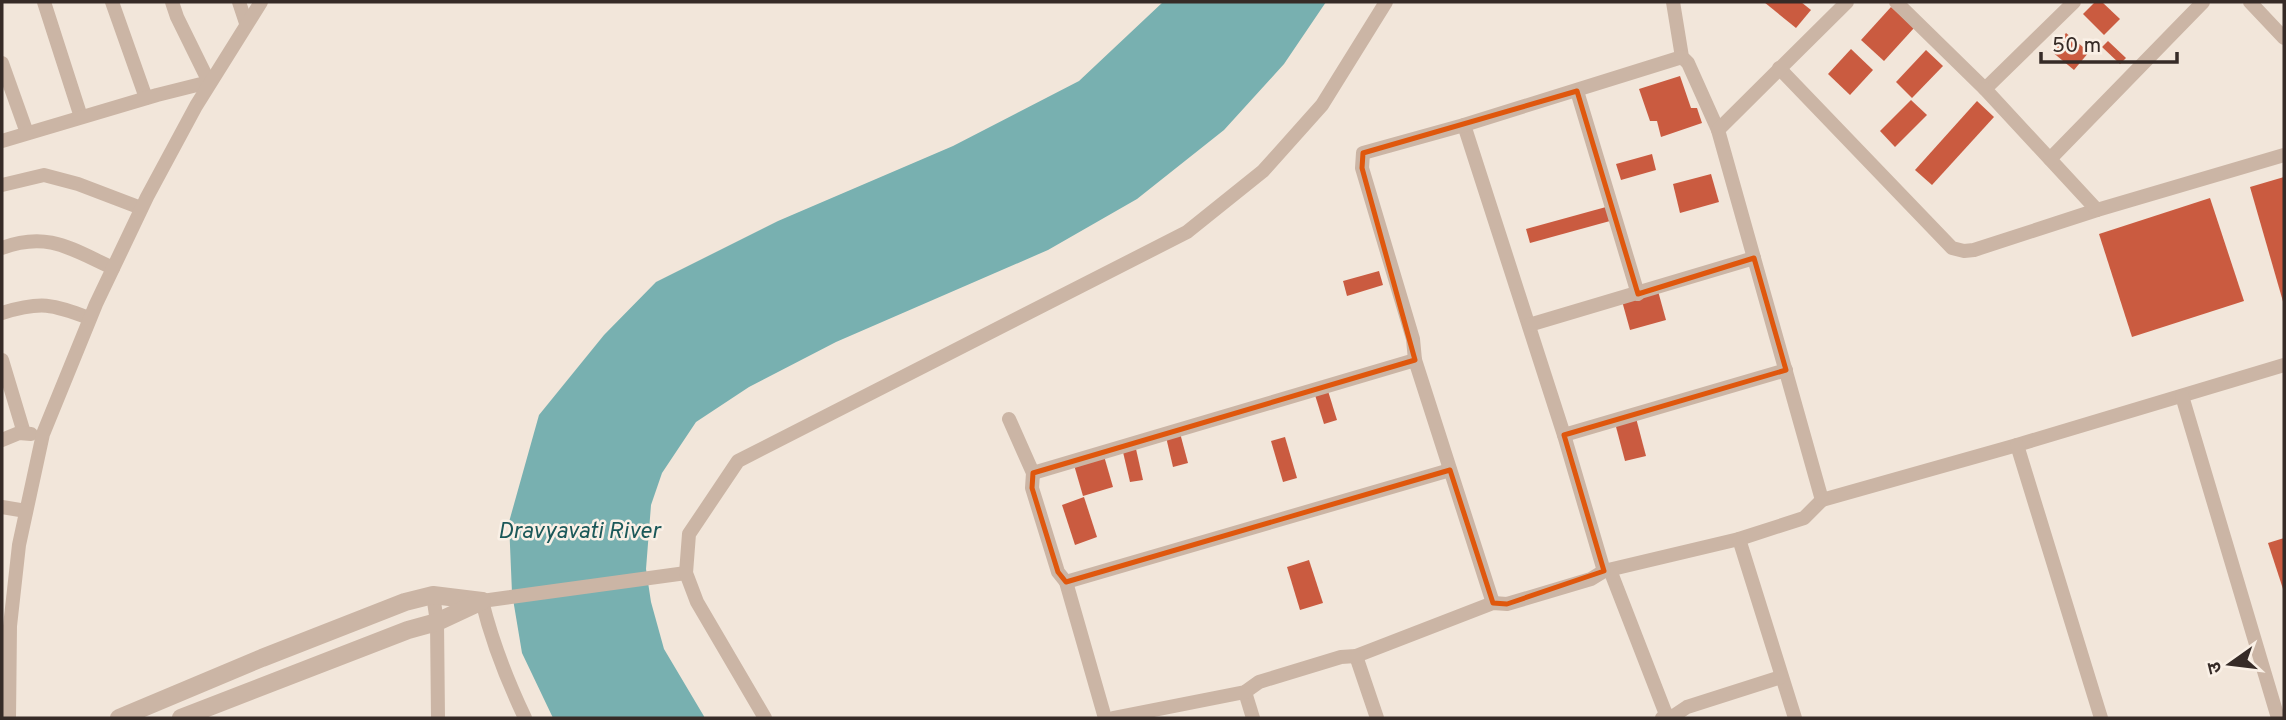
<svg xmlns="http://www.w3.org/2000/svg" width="2286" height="720" font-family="Overpass,'Noto Sans Devanagari',sans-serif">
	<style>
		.water { fill: #78b0b0 }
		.building { fill: #ca5b40 }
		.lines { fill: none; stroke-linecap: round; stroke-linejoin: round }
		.minor { stroke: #cbb5a5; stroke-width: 14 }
		.tertiary { stroke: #cbb5a5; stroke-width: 18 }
		.marked { fill: none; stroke: #df570d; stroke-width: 5; stroke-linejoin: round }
		.labels { text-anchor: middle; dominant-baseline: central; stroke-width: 5; stroke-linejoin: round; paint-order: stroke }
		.water-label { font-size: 23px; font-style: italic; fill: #1b5859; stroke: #faf0e6 }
	</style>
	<rect width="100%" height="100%" fill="#f2e6da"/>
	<!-- water -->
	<polygon class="water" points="1163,2 1326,2 1284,64 1224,130 1137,199 1048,250 836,342 749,387 696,422 662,473 651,505 646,569 651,602 664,649 705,718 553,718 522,653 512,593 509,522 539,415 604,335 656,282 778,221 953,146 1079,81"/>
	<!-- building -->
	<g class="building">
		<polygon points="1764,2 1801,2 1811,10 1796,28"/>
		<polygon points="2095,2 2102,2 2120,19 2104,35 2083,14"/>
		<polygon points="1891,7 1914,28 1884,61 1861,40"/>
		<polygon points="2066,33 2089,52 2074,70 2051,51"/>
		<polygon points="2108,41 2126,58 2120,64 2102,47"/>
		<polygon points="1851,49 1873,70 1850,95 1828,74"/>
		<polygon points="1926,50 1943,66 1912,98 1896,82"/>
		<polygon points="1680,76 1691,108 1697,108 1702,123 1661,137 1657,121 1650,121 1639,89"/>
		<polygon points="1911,100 1927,115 1895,147 1880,131"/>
		<polygon points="1977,101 1994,117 1932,185 1915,170"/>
		<polygon points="1652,154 1656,170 1621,180 1616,164"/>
		<polygon points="1711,174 1719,202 1680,213 1673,184"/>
		<polygon points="2284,177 2284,305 2250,187"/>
		<polygon points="2210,198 2244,301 2132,337 2099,234"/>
		<polygon points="1606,207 1610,221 1530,243 1526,229"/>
		<polygon points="1379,271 1383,285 1347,296 1343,281"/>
		<polygon points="1658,291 1666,320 1630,330 1622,301"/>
		<polygon points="1328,391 1337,420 1324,424 1315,395"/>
		<polygon points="1636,418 1646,456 1625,461 1615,423"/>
		<polygon points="1180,433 1188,463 1173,467 1166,437"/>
		<polygon points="1285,437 1297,478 1283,482 1271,441"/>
		<polygon points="1136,449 1143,480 1130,482 1123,452"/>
		<polygon points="1104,456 1113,487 1083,496 1074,465"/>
		<polygon points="1084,497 1097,537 1075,545 1062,505"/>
		<polygon points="2284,538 2284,592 2268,543"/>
		<polygon points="1309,560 1323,603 1300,610 1287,567"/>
	</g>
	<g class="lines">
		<!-- minor -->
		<g class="minor">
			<polyline points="44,2 81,117"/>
			<polyline points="112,2 146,98"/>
			<polyline points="239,2 246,23"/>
			<polyline points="1673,2 1682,57 1688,63 1718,130"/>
			<polyline points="1896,2 1985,89 2074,2"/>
			<polyline points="2250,2 2284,38"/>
			<polyline points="2,63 27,133"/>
			<polyline points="1779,68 1952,248 1964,251 1974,250 2097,210"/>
			<polyline points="1985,89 2097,210 2284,155"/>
			<polyline points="1577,91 1638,294"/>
			<polyline points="1464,125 1564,435 1604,571 1739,539 1804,518 1822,500 2017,445 2284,365"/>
			<polyline points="2,141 157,95 209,82 177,17 172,2"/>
			<polyline points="2050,159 2203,2"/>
			<polyline points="2,185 44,175 78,184 141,208"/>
			<path d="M2 248C48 231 71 249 113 268"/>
			<path d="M2 313C41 301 52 304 89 318"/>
			<polyline points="1529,325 1754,258"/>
			<polyline points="2,360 24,433"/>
			<polyline points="2182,396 2278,718"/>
			<polyline points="1009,419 1033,473 1032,488 1058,572 1066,582 1105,718"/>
			<polyline points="1564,435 1786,370"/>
			<polyline points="2,440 19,433 31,434"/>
			<polyline points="2017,445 2101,718"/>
			<polyline points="1033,473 1415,360"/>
			<polyline points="1822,500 1718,130 1847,2"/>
			<polyline points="2,507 26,511"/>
			<polyline points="1739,539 1795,718"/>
			<polyline points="1610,570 1667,717"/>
			<polyline points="1066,582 1450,470"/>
			<polyline points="433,595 437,622 438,718"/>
			<polyline points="1493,603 1415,360 1413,339 1362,168 1363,153 1464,125 1682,57"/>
			<polyline points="1356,656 1377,718"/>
			<polyline points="1245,692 1253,718"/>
			<polyline points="9,718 10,626 19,545 43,434 96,304 147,197 196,106 261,2"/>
			<path d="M525 718C507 680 492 642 482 601L686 573"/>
			<polyline points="765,718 697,602 686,573 689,534 738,461 1187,232 1263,171 1322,105 1386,2"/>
			<polyline points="1113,718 1245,692 1259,682 1341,657 1356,656 1493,603 1507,604 1591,579 1604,571"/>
			<polyline points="1662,718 1675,715 1687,707 1781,677"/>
		</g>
		<!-- tertiary -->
		<g class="tertiary">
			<polyline points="119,718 262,658 405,602 433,595 482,601"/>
			<polyline points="181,718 408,630 437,622 482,601"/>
		</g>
	</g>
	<!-- marked area -->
	<path class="marked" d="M1577 91 1638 294 1754 258 1786 370 1564 435 1604 571 1507 604 1493 603 1450 470 1066 582 1058 572 1032 488 1033 473 1415 360 1362 168 1363 153Z"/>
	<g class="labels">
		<!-- water labels -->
		<g class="water-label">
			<text x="579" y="532">Dravyavati River</text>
		</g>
	</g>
	<!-- border -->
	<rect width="2286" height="720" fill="none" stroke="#362b27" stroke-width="7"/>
	<!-- north arrow -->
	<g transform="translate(2230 664) rotate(256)" stroke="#faf0e6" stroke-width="5" paint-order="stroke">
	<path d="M0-5L12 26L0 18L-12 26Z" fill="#362b27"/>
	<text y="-10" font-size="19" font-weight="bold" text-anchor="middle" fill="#362b27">उ</text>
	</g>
	<!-- scale -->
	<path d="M2041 52v10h136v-10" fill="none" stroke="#362b27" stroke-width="3.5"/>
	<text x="2052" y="52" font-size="21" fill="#362b27" stroke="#faf0e6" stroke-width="5" paint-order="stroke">50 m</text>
</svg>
